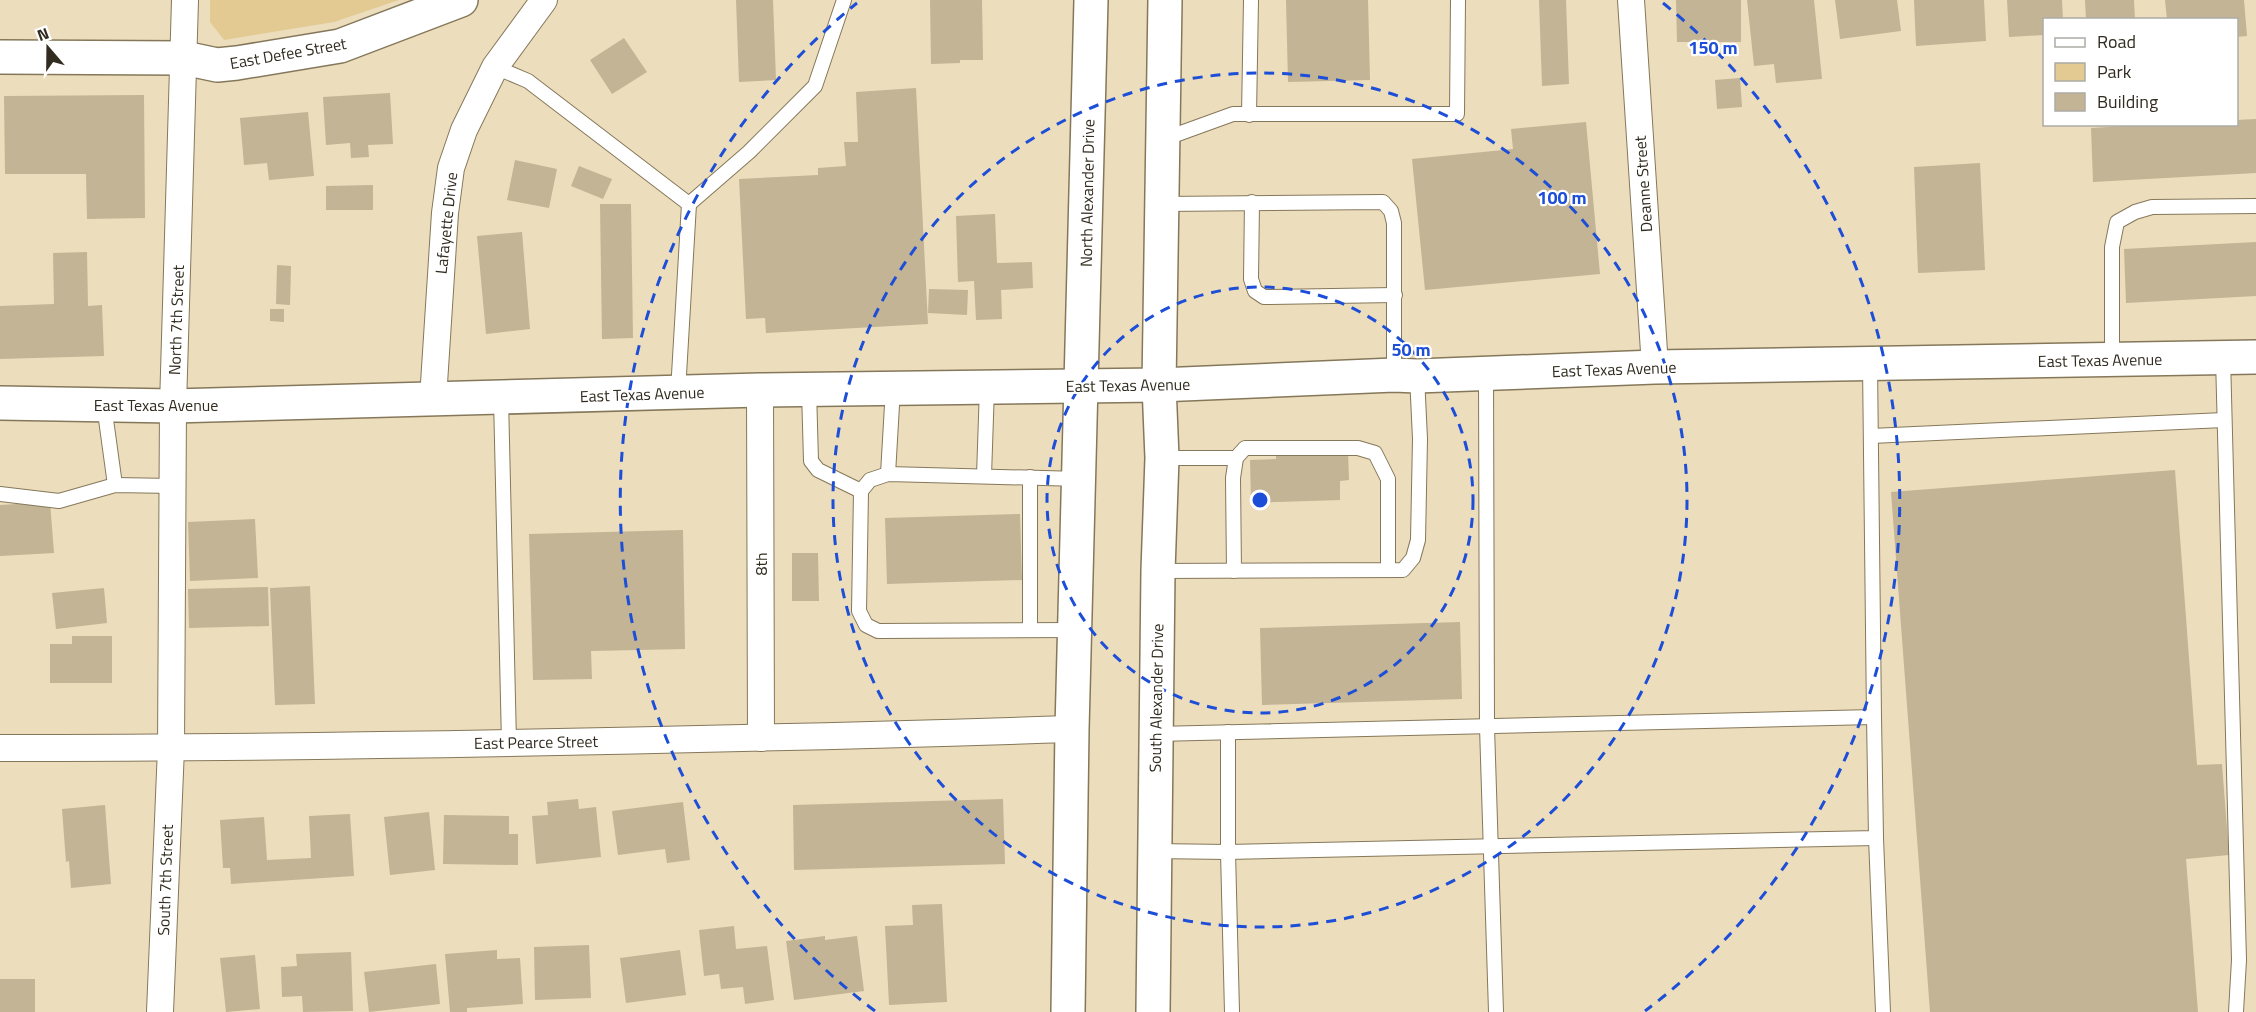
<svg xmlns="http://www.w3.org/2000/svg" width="2256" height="1012" font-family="'Titillium Web',sans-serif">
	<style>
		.green { fill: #e2ca92 }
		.building { fill: #c2b494 }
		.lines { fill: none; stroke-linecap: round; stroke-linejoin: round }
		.lane-casing { stroke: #85785a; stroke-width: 16 }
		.street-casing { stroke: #85785a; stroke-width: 28 }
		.secondary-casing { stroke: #85785a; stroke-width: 36 }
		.primary-casing { stroke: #85785a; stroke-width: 36 }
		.lane { stroke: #fff; stroke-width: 14 }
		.street { stroke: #fff; stroke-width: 26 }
		.secondary { stroke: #fff; stroke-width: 33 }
		.primary { stroke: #fff; stroke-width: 33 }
		.ring { fill: none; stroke: #1d4ed8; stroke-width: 3; stroke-dasharray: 10 8 }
		.labels { text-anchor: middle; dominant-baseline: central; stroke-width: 4.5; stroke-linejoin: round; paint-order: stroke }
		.street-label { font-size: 16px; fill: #312c1f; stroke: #fff }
		.centre { fill: #1d4ed8; stroke: #fff; stroke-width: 3 }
		.ring-label { font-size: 18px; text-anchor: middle; font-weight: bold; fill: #1d4ed8; stroke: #fff; stroke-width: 4.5; stroke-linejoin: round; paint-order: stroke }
	</style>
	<rect width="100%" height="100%" fill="#ecddbd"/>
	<!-- green -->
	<polygon class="green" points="210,0 399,0 334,22 224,40 210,22"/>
	<!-- building -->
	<g class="building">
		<polygon points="736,0 773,0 776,80 739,82"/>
		<polygon points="930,0 982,0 983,60 960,60 960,63 931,64"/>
		<polygon points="1286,0 1368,0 1370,80 1288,82"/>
		<polygon points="1539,0 1566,0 1569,84 1542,86"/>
		<polygon points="1676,0 1741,0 1741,42 1677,42"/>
		<polygon points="1747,0 1814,0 1822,79 1776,83 1774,64 1754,66"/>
		<polygon points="1835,0 1897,0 1901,31 1840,39"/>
		<polygon points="1914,0 1984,0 1986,41 1916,46"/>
		<polygon points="2007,0 2062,0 2063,20 2044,20 2044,35 2009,37"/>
		<polygon points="2085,0 2134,0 2135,20 2086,20"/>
		<polygon points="2165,0 2244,0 2247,36 2236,37 2236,20 2167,20"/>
		<polygon points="624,38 647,72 612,94 590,60"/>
		<polygon points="1740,78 1742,107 1717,109 1715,80"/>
		<polygon points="916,88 928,324 766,333 765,318 746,319 739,179 818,175 818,168 846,166 844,142 858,142 856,92"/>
		<polygon points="390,93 393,144 368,145 369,157 351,158 350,143 326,145 323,97"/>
		<polygon points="144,95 145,218 87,219 86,174 5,174 4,96"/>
		<polygon points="308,112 314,176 269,180 267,163 244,165 240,118"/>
		<polygon points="2256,119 2256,173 2093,182 2091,128 2159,124 2236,124 2236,120"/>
		<polygon points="1586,122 1600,274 1425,290 1412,159 1513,149 1511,129"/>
		<polygon points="515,160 557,169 549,208 507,200"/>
		<polygon points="1980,163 1985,270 1918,273 1914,167"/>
		<polygon points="579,166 612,179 603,199 571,186"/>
		<polygon points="373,185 373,210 326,210 326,186"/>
		<polygon points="600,204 631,204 633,338 602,339"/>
		<polygon points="995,214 997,263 1032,262 1033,288 1001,290 1002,319 976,320 974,281 958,282 956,216"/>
		<polygon points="522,232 530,329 486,334 477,236"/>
		<polygon points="2256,242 2256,296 2126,303 2124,249"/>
		<polygon points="87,252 88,306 102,305 104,356 0,359 0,306 54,304 53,253"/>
		<polygon points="277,265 291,266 290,305 276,304"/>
		<polygon points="929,289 968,290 967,315 928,313"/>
		<polygon points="270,309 284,309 284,322 270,321"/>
		<polygon points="1348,451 1349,480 1340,481 1340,500 1251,503 1250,460 1276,459 1276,453"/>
		<polygon points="2175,470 2197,765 2222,764 2229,855 2186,859 2198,1012 1930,1012 1891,492"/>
		<polygon points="50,502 54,553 0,556 0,505"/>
		<polygon points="1020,514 1022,580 887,584 885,518"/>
		<polygon points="255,519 258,578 190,581 188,522"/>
		<polygon points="683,530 685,649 591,651 592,679 533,680 529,534"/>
		<polygon points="792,553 818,553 819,601 792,601"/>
		<polygon points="310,586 315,704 275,705 270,588"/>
		<polygon points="268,587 269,626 189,628 188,589"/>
		<polygon points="104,588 107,623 56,629 52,593"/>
		<polygon points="1460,622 1462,699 1262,705 1260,628"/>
		<polygon points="72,636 112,636 112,683 50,683 50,644 72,644"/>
		<polygon points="578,799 579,809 596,807 601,857 536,864 532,816 548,815 547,802"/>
		<polygon points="1003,799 1005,864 794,870 793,805"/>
		<polygon points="683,802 690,860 667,863 665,849 618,855 612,811"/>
		<polygon points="105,805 111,884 71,888 69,861 66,862 62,809"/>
		<polygon points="429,812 435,870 390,875 384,817"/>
		<polygon points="350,814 354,876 231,884 230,868 223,868 220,820 264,817 267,860 311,858 309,816"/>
		<polygon points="444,815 509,816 509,834 518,834 518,865 443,864"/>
		<polygon points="942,904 947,1002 889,1005 885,926 913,925 912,905"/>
		<polygon points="734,926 736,949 767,946 774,1000 745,1004 743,987 721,989 719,974 704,976 699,930"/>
		<polygon points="825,936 825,940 857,936 864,991 794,1000 786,941"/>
		<polygon points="589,945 591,998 535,1000 534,947"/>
		<polygon points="497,950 497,959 520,958 523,1004 467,1008 467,1012 450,1012 445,954"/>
		<polygon points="680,950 686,995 626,1003 620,958"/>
		<polygon points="351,952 353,1011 303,1012 302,996 282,997 281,967 297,966 296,954"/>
		<polygon points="255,955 260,1009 226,1012 220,958"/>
		<polygon points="436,964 440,1004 369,1012 364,972"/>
		<rect x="0" y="979" width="35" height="33"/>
	</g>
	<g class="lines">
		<!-- lane casing -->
		<g class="lane-casing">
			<g id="lane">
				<polyline points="495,67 528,81 689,204 678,392"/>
				<polyline points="1249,115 1251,0"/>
				<polyline points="1164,139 1233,114 1457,114 1458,0"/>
				<polyline points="1252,202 1251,279 1255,291 1264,297 1395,295"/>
				<polyline points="689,204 749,152 815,86 844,0"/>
				<polyline points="1163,204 1383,202 1391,211 1394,223 1394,375"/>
				<polyline points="2223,358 2239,960 2236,1012"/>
				<polyline points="2112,360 2112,247 2117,222 2135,212 2152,207 2256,206"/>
				<polyline points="1486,373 1487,727 1496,1012"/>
				<polyline points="809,390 811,461 818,470 861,491"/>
				<polyline points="501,398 509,743"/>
				<polyline points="104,405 115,485"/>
				<polyline points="1871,436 2224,420"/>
				<polyline points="1162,458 1236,458"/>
				<polyline points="888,474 893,388"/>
				<polyline points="984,476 987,387"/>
				<polyline points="0,494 59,501 115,485 173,486"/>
				<polyline points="1158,571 1403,570 1413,558 1418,540 1420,439 1417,376"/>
				<polyline points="1234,571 1233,478 1236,458 1245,448 1358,448 1375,453 1388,479 1388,570"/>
				<polyline points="1030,630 1030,477"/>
				<polyline points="1075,630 878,631 866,625 859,611 861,491 870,480 888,474 1080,479"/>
				<polyline points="1228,732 1228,852 1876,838 1874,717"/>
				<polyline points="1156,734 1874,717 1870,364"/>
				<polyline points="1876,838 1883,1012"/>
				<polyline points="1154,851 1228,852 1232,1012"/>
			</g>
		</g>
		<!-- street casing -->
		<g class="street-casing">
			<g id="street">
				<polyline points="1631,0 1655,367"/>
				<polyline points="760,390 761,738"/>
				<polyline points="433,399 445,213 451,168 464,130 495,67 544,0"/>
				<path d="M0 748C358 748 715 740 1072 729"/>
				<polyline points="160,1012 171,748 173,406 185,0"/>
			</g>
		</g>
		<!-- secondary casing -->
		<g class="secondary-casing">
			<g id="secondary">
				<polyline points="0,57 184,58 217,65 237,63 340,46 461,0"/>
				<polyline points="0,403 173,406 760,390 1159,385 1394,375 1417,376 1655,367 2256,357"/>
			</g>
		</g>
		<!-- primary casing -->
		<g class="primary-casing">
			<g id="primary">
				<polyline points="1068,1012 1072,729 1091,0"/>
				<polyline points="1153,1012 1158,571 1162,458 1159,385 1165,0"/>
			</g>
		</g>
		<!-- lane -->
		<use href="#lane" class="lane"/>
		<!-- street -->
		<use href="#street" class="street"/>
		<!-- secondary -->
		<use href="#secondary" class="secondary"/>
		<!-- primary -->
		<use href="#primary" class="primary"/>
	</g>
	<!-- distance rings -->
	<g class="ring">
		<circle cx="1260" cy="500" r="213"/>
		<circle cx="1260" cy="500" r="427"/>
		<path d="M875 1011A640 640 0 0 1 857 3M1663 3A640 640 0 0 1 1645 1011"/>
	</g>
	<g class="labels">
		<!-- street labels -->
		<g class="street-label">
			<text transform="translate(288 53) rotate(-10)">East Defee Street</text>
			<text transform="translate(1643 184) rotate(-94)">Deanne Street</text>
			<text transform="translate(1087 193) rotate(-89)">North Alexander Drive</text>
			<text transform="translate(446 223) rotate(-84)">Lafayette Drive</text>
			<text transform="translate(176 320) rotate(-88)">North 7th Street</text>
			<text transform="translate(2100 360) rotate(-1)">East Texas Avenue</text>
			<text transform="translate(1614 369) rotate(-2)">East Texas Avenue</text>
			<text transform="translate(1128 385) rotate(-1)">East Texas Avenue</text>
			<text transform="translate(642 394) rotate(-2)">East Texas Avenue</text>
			<text x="156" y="405">East Texas Avenue</text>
			<text transform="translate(761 564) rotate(-90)">8th</text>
			<text transform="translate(1156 698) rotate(-89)">South Alexander Drive</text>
			<text transform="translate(536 742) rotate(-1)">East Pearce Street</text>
			<text transform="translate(165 880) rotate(-88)">South 7th Street</text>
		</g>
	</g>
	<circle cx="1260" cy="500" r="9" class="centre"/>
	<g class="ring-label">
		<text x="1713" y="54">150 m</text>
		<text x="1562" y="204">100 m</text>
		<text x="1411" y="356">50 m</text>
	</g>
	<!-- legend -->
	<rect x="2043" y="18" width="195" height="108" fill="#ffffff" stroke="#adaba5" stroke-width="1.5"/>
	<rect x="2055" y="38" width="30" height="9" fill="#ffffff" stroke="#adaba5" stroke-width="1.5"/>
	<text x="2097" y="48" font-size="18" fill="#312c1f">Road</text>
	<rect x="2055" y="63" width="30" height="18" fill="#e2ca92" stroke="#adaba5" stroke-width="1.5"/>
	<text x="2097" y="78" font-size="18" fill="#312c1f">Park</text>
	<rect x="2055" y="93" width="30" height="18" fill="#c2b494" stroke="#adaba5" stroke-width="1.5"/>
	<text x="2097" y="108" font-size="18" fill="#312c1f">Building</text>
	<!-- north arrow -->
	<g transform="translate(48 48) rotate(340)" stroke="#ffffff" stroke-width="4.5" paint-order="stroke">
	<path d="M0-4.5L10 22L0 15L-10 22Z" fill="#312c1f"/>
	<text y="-9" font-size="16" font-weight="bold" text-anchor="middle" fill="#312c1f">N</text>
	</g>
</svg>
